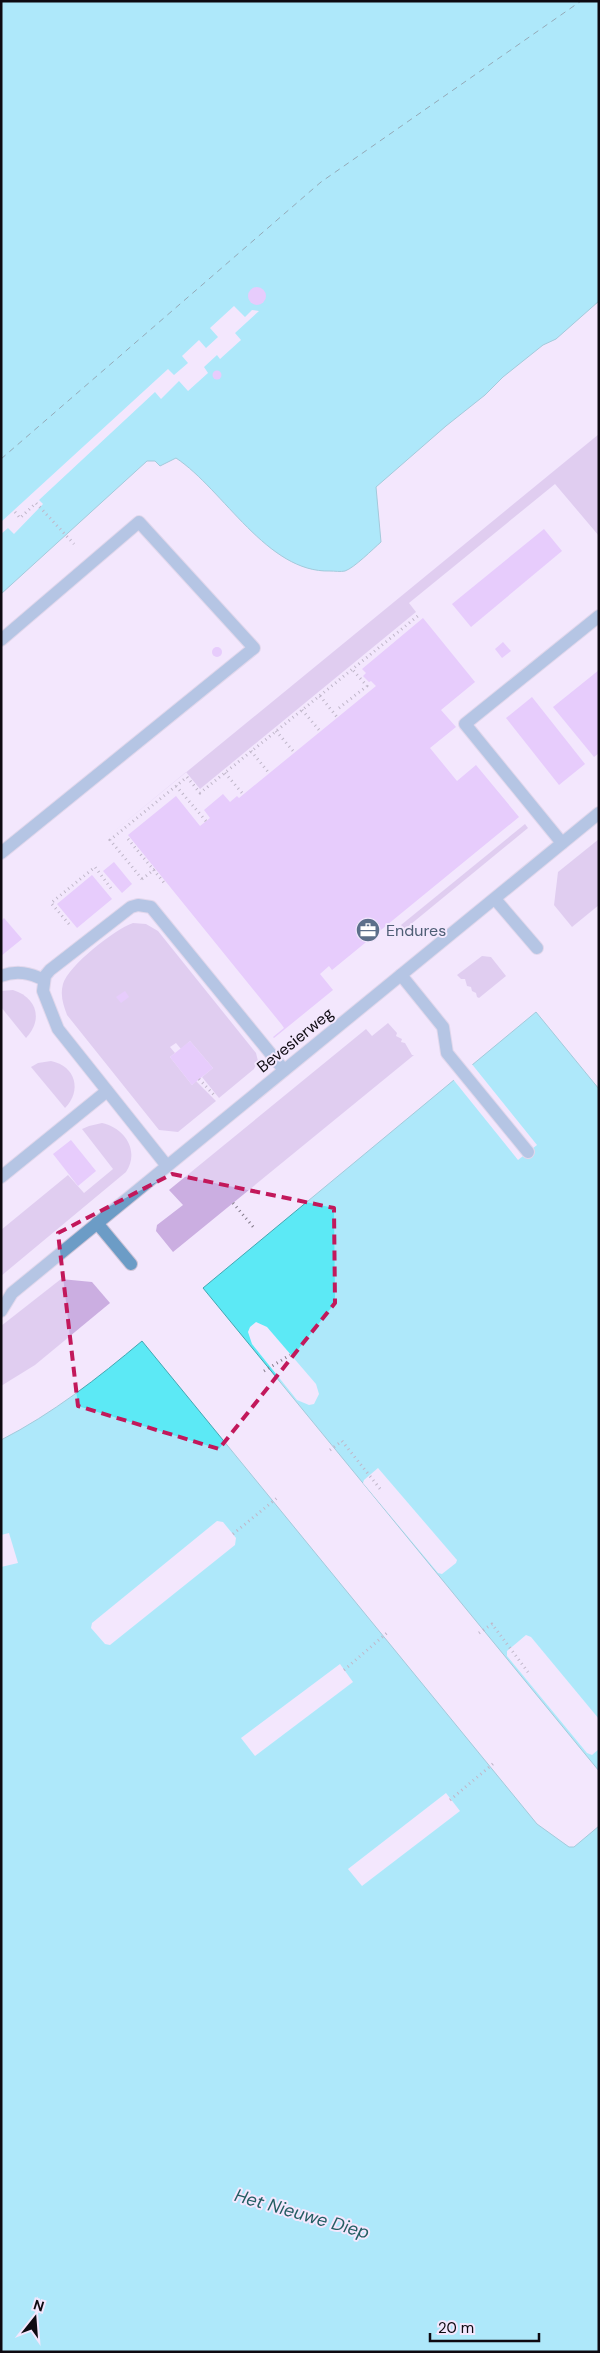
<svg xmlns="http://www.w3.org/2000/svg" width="600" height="2353" font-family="'DM Sans',sans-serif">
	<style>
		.green { fill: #cbaee1 }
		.water { fill: #5ce9f5; stroke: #45a6b1 }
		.pier { fill: #f3e7fd }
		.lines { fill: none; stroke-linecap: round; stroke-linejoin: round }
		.ferry { stroke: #235d62; stroke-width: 1; stroke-dasharray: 6 5; stroke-linecap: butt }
		.building { fill: #d9aafa }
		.lane-casing { stroke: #cec4d7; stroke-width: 14 }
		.street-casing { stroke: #cec4d7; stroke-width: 14 }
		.path { stroke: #837b8a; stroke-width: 3; stroke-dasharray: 1 4; stroke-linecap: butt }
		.lane { stroke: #6c9cc6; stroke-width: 12 }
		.street { stroke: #6c9cc6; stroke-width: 12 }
		.marked { fill: none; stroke: #c2185b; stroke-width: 4; stroke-dasharray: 10 6; stroke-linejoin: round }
		.labels { text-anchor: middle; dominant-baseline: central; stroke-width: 4; stroke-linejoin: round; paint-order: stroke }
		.service-label { font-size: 16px; fill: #4e5e75; stroke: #f3e7fd; text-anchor: start }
		.street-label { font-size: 16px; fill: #0e0a11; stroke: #f3e7fd }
		.water-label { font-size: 18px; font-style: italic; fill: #235d62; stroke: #f3e7fd }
	</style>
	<rect width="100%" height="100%" fill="#f3e7fd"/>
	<!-- green -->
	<g class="green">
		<polygon points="599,434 599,536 555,484 409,603 416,612 200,789 186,772 101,842"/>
		<polygon points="525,824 528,828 405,929 401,925"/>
		<polygon points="599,839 599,905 572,927 554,905 558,872"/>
		<path d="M133 923 146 924 158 931 256 1053 258 1061 254 1069 219 1098 202 1077 213 1068 190 1041 181 1049 176 1043 170 1047 175 1053 170 1057 192 1085 196 1081 216 1101 178 1132 159 1130 67 1015C63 1004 60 995 63 984 68 966 115 929 133 923Z"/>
		<polygon points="482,956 491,957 506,976 479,998 477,997 476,993 472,991 471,987 467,986 465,979 461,979 457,975"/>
		<path d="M13 990C36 997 44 1019 26 1038L1 1007V991Z"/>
		<polygon points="388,1023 397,1033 396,1036 402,1039 401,1042 405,1043 412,1055 414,1055 173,1252 156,1231 157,1225 183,1205 169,1190 366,1029 372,1036"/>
		<path d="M51 1061C76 1066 82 1091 65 1108L31 1067 38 1063Z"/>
		<path d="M102 1123C125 1128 140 1151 126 1172L1 1276V1230L68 1175 84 1193 113 1169 82 1129 89 1126Z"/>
		<polygon points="61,1279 92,1282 110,1303 35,1365 1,1386 1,1326"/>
	</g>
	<!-- water -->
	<g class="water">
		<path d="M1 1H599V301L556 339 543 345 503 377 485 395 446 426 376 487 381 542C373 549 354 568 345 571 341 572 334 571 330 571 267 573 224 490 176 458L160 466 155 461H147L1 594Z"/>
		<polygon points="536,1012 599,1089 599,1771 203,1288"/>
		<path d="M142 1341 537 1824 569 1847H574L599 1826V2352H1V1440C52 1414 98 1378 142 1341Z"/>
	</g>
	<!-- pier -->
	<g class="pier">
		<polygon points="234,306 245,317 252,310 259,311 235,333 241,340 220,359 217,355 204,367 208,373 188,391 179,381 161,399 155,392 39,500 43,504 14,534 8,528 1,534 1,522 168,369 174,375 188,363 182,356 199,340 206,348 218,337 210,328"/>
		<polygon points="471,1063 537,1145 518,1160 452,1078"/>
		<polygon points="256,1322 267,1327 316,1384 319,1394 314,1404 309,1405 297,1400 252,1344 248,1332 250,1327"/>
		<polygon points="378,1468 457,1560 456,1563 442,1574 438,1573 363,1483 364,1480"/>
		<polygon points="217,1521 223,1522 236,1538 235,1545 110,1645 105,1644 91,1628 92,1623"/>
		<polygon points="9,1533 18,1563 1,1567 1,1535"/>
		<polygon points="526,1635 531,1637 599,1719 599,1749 592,1755 587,1753 507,1656 507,1651"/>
		<polygon points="340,1664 353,1682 255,1756 241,1738"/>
		<polygon points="446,1793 460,1811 362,1886 348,1869"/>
	</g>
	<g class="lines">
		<!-- ferry -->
		<polyline class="ferry" points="1,459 321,182 581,1"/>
	</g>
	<!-- building -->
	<g class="building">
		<circle cx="257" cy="296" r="9"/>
		<circle cx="217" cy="375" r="4.5"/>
		<polygon points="544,529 562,551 471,627 452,604"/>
		<polygon points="423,618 475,682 441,710 456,727 430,748 457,781 476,765 519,817 332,970 329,966 320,974 333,990 274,1038 273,1037 284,1028 282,1025 128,835 176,796 200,826 210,818 204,810 223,794 230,802 237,796 239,798 376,686 371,681 369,682 363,676 366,673 362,669"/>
		<polygon points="503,642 511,651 502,658 495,649"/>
		<circle cx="217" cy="652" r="5"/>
		<polygon points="599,670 599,753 594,757 553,707"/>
		<polygon points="532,697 585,764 559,785 506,718"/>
		<polygon points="114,862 132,884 122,893 103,871"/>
		<polygon points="92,875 112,899 77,928 57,904"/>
		<polygon points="4,918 22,939 1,956 1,921"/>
		<polygon points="125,991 129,997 121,1003 116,997"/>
		<polygon points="190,1041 213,1068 192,1085 170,1057"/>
		<polygon points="71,1140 96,1171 78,1186 53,1154"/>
	</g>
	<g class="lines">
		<!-- lane casing -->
		<g class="lane-casing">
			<g id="lane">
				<polyline points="1,640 139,522 254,648 1,853"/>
				<polyline points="562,843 465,724 599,616"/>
				<polyline points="495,899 537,948"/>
				<polyline points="401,975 443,1027 447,1053 528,1152"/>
				<path d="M1 976C17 970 30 973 44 980"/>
				<polyline points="167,1166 58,1029 43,991 45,976 50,970 131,907 138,905 151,907 284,1070"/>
				<polyline points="1,1177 107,1091"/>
				<polyline points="97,1223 131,1264"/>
			</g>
		</g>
		<!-- street casing -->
		<g class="street-casing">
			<polyline id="street" points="1,1311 12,1293 599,813"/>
		</g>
		<!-- path -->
		<g class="path">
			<polyline points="15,512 20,518 36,503 74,544"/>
			<polyline points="320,696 337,717"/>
			<polyline points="339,708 367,686 352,669"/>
			<polyline points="302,710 320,731"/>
			<polyline points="276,731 294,752"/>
			<polyline points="251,751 269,773"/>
			<polyline points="225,773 243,794"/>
			<polyline points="176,786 206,821"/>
			<polyline points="128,839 166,885"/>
			<polyline points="142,879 110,840 187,777 200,793 419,615"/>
			<polyline points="142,879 155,869"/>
			<polyline points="69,924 51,903 95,867 113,891"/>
			<polyline points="199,1079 214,1095"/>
			<polyline points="233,1203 255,1229"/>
			<polyline points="264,1371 290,1355"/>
			<polyline points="330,1450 342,1441 381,1490"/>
			<polyline points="233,1534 277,1498"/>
			<polyline points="479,1633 492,1624 528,1672"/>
			<polyline points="344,1670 387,1633"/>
			<polyline points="450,1800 494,1763"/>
		</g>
		<!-- lane -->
		<use href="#lane" class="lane"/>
		<!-- street -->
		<use href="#street" class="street"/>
	</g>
	<!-- marked area -->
	<path d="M0 0H600V2353H0ZM172 1174 334 1208 335 1303 219 1449 78 1406 58 1233Z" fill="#f3e7fd" fill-opacity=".55" fill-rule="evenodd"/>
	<path class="marked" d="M172 1174 334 1208 335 1303 219 1449 78 1406 58 1233Z"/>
	<!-- icons -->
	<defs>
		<g id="office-disc" transform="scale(1.25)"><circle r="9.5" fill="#5c6f8a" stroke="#f3e7fd"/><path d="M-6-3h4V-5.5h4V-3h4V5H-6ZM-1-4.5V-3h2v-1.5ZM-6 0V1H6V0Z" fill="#fff"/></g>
	</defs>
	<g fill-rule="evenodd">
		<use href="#office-disc" x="368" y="930"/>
	</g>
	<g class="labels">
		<!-- service labels -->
		<g class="service-label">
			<text x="386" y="930">Endures</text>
		</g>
		<!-- street labels -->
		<g class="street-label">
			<text transform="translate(295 1040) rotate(-39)">Bevesierweg</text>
		</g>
		<!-- water labels -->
		<g class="water-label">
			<text transform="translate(302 2214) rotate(16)">Het Nieuwe Diep</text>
		</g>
	</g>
	<!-- border -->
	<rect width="600" height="2353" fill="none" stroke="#0e0a11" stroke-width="5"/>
	<!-- north arrow -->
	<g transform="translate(35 2318) rotate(17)" stroke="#f3e7fd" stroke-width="4" paint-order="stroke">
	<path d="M0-4L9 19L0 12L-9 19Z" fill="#0e0a11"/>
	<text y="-8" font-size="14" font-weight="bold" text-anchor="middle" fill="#0e0a11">N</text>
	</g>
	<!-- scale -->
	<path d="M430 2333v8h109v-8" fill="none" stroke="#0e0a11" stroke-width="2.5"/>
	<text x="438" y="2333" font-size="15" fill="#0e0a11" stroke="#f3e7fd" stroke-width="4" paint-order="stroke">20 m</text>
</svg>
